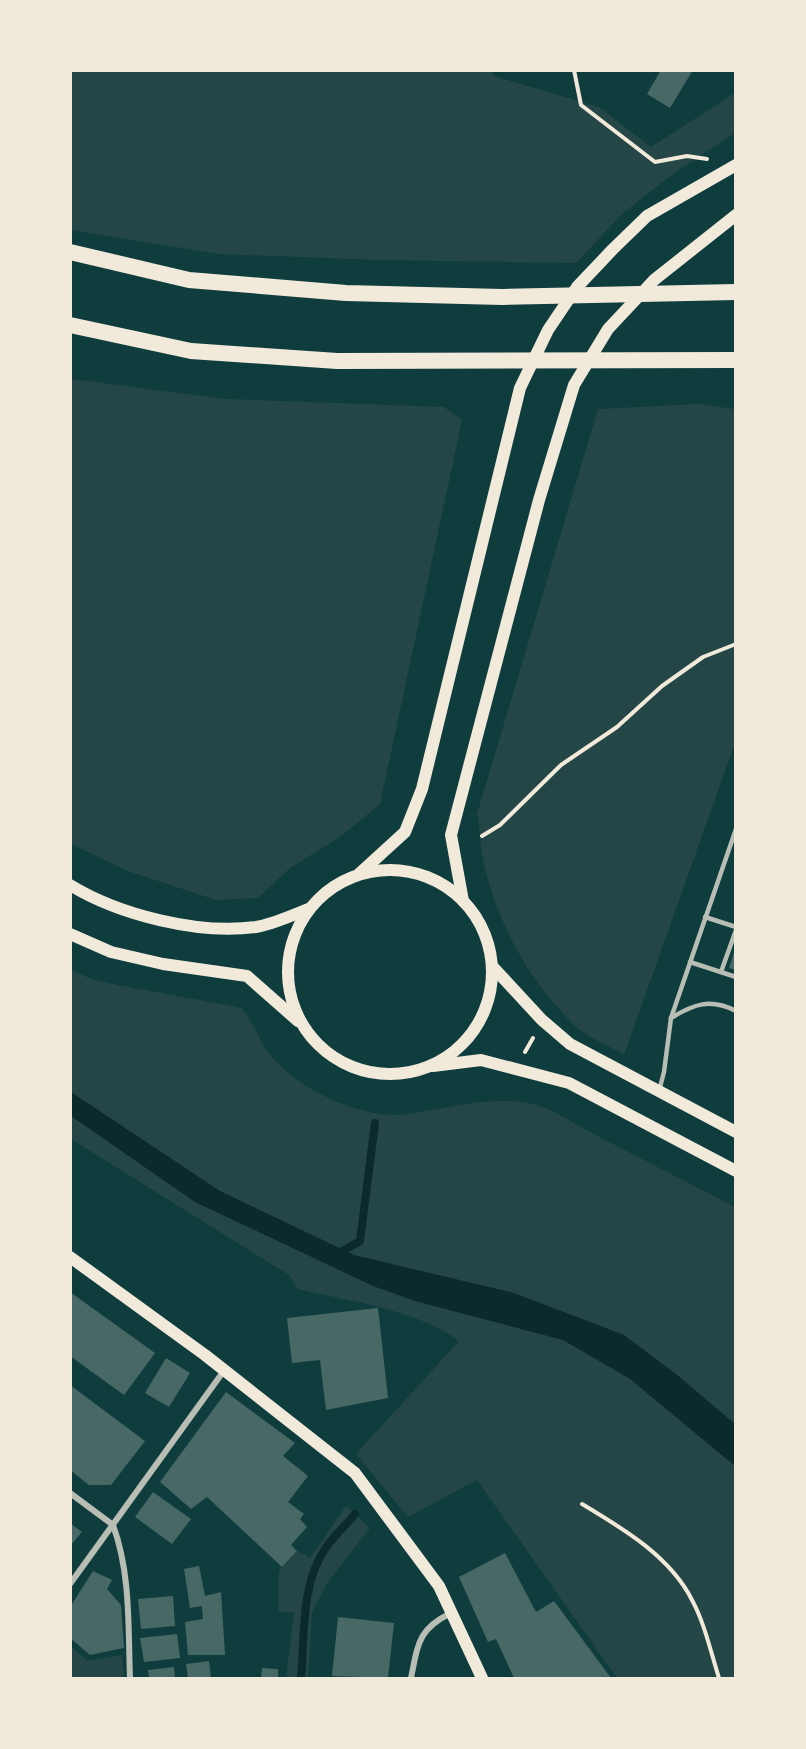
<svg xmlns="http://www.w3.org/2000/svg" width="806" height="1749" font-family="Rubik,sans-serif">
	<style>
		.green { fill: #244646 }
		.water { fill: #0a2a2b }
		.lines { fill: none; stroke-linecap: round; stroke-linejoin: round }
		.stream { stroke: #0a2a2b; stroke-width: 8 }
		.building { fill: #486865 }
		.path { stroke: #f1e9da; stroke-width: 4 }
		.service { stroke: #b8beb3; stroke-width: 4.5 }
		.minor { stroke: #b8beb3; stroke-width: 6 }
		.secondary { stroke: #f1e9da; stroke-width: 12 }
		.trunk { stroke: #f1e9da; stroke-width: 16 }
	</style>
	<rect width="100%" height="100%" fill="#0f3d3e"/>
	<!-- green -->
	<g class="green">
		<polygon points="70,71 491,71 494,76 599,107 651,147 735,93 735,133 677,171 623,213 576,263 380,260 219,254 71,230"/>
		<polygon points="71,379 226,399 444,407 462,420 380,804 340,837 290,868 258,898 216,900 128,871 71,844"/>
		<path d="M698 404 735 409V743L624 1055C608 1045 586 1037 573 1024 530 982 497 923 484 864 480 848 481 831 477 814L598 409Z"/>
		<path d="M70 970 97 981 242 1008C252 1021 258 1037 267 1051 293 1087 362 1121 407 1114 452 1108 486 1095 533 1104 552 1108 572 1123 590 1132 638 1157 687 1182 735 1207V1678H617L477 1480 408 1517 356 1454 459 1341C419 1310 347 1301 298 1289L289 1275 71 1139Z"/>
		<polygon points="346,1506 370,1528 328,1582 312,1612 308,1678 286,1678 294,1613 278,1611 279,1571 297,1551 310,1558"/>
		<polygon points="70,1646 88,1661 122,1655 124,1678 71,1678"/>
	</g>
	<!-- water -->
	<polygon class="water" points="71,1092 220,1191 354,1255 514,1293 624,1335 676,1374 735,1424 735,1466 630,1379 563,1340 415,1301 373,1286 195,1202 71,1116"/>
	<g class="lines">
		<!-- stream -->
		<g class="stream">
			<polyline points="336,1255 360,1241 375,1123"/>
			<path d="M301 1678C305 1636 300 1583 327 1546 335 1535 346 1525 355 1514"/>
		</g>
	</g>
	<!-- building -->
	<g class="building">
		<polygon points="661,70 693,70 670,108 647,94"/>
		<polygon points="735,949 736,949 736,970 729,968"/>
		<polygon points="70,1292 155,1353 124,1395 70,1356"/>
		<polygon points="378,1308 388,1398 326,1410 320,1360 292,1363 287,1318"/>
		<polygon points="166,1358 190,1373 169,1407 145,1393"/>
		<polygon points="70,1385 145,1441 111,1485 89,1485 70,1470"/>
		<polygon points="226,1392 295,1443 283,1456 308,1476 288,1502 304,1514 300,1519 307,1527 291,1545 297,1551 282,1567 207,1497 191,1509 160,1482"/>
		<polygon points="153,1492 191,1519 172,1544 135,1517"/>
		<polygon points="70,1523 82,1532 70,1546"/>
		<polygon points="505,1553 536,1612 554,1601 611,1678 514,1678 496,1639 488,1642 459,1577"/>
		<polygon points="199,1566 205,1596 221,1592 225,1655 188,1655 185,1622 203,1619 202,1606 190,1608 184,1569"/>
		<polygon points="93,1571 112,1580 107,1589 121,1605 124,1648 90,1655 70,1638 70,1607"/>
		<polygon points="173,1596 175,1626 141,1629 138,1599"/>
		<polygon points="338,1617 394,1623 388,1678 332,1676"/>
		<polygon points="177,1634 180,1658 144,1662 140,1638"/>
		<polygon points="209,1661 211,1678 188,1678 186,1664"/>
		<polygon points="174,1667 175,1678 149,1678 148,1670"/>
		<polygon points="262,1668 278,1669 278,1678 261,1678"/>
	</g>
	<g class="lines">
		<!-- path -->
		<g class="path">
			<polyline points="574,70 581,105 655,162 687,156 707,159"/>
			<polyline points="482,836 500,825 561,765 617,727 662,686 703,657 736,644"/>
			<polyline points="525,1052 533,1038"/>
			<path d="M582 1504C622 1528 670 1556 692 1600 705 1624 711 1653 719 1678"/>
		</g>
		<!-- service -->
		<g class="service">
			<polyline points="705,917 736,927"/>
			<polyline points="690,962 736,977"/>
			<polyline points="721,972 736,930"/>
			<path d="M671 1018C694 1004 710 998 736 1011"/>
			<polyline points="659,1091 664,1072 671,1018 736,829"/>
		</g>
		<!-- minor -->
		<g class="minor">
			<polyline points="70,1493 113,1525"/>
			<path d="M113 1525C131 1574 128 1628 130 1678"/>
			<polyline points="70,1584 223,1372"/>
			<path d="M411 1678C418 1644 418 1629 451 1613"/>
		</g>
		<!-- secondary -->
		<g class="secondary">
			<circle cx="390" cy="972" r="102"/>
			<polyline points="359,874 405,832 422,789 520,388 548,330 577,287 613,249 647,216 736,165"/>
			<path d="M70 885C119 915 199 935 256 927 274 924 292 915 309 909"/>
			<polyline points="463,901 451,835 539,500 574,385 608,329 654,280 736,215"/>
			<polyline points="70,934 111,952 163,964 247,976 298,1021"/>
			<polyline points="492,966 542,1020 570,1044 736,1132"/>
			<polyline points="433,1066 481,1060 569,1083 736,1171"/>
			<polyline points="70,1257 205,1355 355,1473 439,1586 482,1678"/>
		</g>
		<!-- trunk -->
		<g class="trunk">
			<polyline points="70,252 189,280 346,293 502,297 736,292"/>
			<polyline points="70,325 191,351 337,361 736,360"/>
		</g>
	</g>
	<!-- border -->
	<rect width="806" height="1749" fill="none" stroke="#f1e9da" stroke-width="144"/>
</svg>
